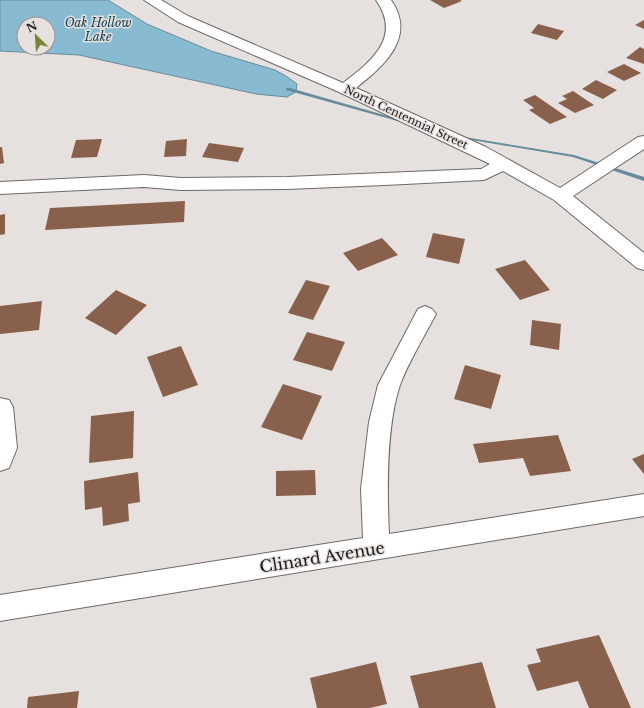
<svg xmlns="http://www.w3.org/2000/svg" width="644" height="708" font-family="'Libre Baskerville',serif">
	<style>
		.water { fill: #88bbd2; stroke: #688b9b; fill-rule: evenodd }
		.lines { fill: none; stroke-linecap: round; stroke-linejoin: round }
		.stream { fill: #688b9b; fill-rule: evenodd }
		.building { fill: #89604b }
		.minor-casing { stroke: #6d6967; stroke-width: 2 }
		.minor { fill: #fff; fill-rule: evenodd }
		.labels { text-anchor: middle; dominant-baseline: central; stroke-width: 3; stroke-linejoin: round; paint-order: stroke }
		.far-street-label { font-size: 11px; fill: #1c1b1a; stroke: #e6e1df }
		.far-water-label { font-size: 12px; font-style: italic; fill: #154152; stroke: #e6e1df }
		.near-street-label { font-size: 16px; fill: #1c1b1a; stroke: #e6e1df }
	</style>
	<rect width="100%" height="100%" fill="#e6e1df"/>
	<!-- water -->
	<path class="water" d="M0 0H108L147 24 211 51 275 70 286 76 297 84 296 92 287 97 256 94 79 55 0 51ZM24 24H48V48H24Z"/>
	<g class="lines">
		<!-- stream -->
		<g class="stream">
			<polygon points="286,88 290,88 405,121 403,122 401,122 286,90"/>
			<polygon points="458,136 574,155 644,177 644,181 573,157 460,138 458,137"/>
		</g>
	</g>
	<!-- building -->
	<g class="building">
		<polygon points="430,0 460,0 462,1 444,8"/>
		<polygon points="644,20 644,29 635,25"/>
		<polygon points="538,24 564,31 557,40 531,33"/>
		<polygon points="640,47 644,49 644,64 626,58"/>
		<polygon points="624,64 641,73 624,81 607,72"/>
		<polygon points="596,80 617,90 603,99 582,89"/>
		<polygon points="573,91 594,105 575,113 558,103 567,99 562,96"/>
		<polygon points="535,95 567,117 550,124 529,110 534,108 523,100"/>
		<polygon points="102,139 97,157 71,158 76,140"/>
		<polygon points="187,139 186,156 164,157 166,141"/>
		<polygon points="209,143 244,148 238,162 202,157"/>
		<polygon points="0,147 2,147 4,163 0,164"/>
		<polygon points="185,201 184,222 45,230 50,208"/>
		<polygon points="5,214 5,234 0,235 0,215"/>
		<polygon points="433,233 465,239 459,264 426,257"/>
		<polygon points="382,238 398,255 358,271 343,253"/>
		<polygon points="525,260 550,290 520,300 495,269"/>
		<polygon points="306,280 330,286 313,320 288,313"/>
		<polygon points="116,290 147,305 116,335 85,318"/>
		<polygon points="42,301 39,330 0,334 0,306"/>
		<polygon points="532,320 561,324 559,350 530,345"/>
		<polygon points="307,332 345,342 332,371 293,360"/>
		<polygon points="181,346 198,385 163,397 147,357"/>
		<polygon points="465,365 501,375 491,409 454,399"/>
		<polygon points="283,384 322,396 302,440 261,427"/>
		<polygon points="134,411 133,458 89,463 91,416"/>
		<polygon points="558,435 571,471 530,476 523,458 479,463 473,444"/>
		<polygon points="644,454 644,474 632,459"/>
		<polygon points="315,470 316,495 276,496 276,471"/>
		<polygon points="138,472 140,502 128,504 129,521 103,526 102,507 85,510 84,481"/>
		<polygon points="599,635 631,708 589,708 578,681 537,691 527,665 541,662 536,649"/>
		<polygon points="376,662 387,704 370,708 317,708 310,678"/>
		<polygon points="482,662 496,708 419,708 410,676"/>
		<polygon points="79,691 77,708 27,708 28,697"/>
	</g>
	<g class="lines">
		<!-- minor casing -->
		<g class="minor-casing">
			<g id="minor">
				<path d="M144 0H161L188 16 343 83C372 61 402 37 376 0H391C417 37 384 66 356 88L486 147 560 188 638 137 644 136V149L573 196 644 253V270L637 268 554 200 503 171 484 180 385 185 287 189 181 190 144 187 0 194V182L144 175 181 178 287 177 481 169 490 164 339 92 178 22Z"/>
				<path d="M425 306 432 309 436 314C425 335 408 363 400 385 386 427 387 490 389 534L644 494V516L0 621V595L363 538 361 489 369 422 378 385 418 309Z"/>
				<polygon points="0,398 9,400 13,407 17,448 9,468 0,471"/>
			</g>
		</g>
		<!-- minor -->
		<use href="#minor" class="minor"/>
	</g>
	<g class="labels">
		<!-- far-street labels -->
		<g class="far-street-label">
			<text transform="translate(406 117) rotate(25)">North Centennial Street</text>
		</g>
		<!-- far-water labels -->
		<g class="far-water-label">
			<text x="98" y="22">Oak Hollow<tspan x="98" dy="14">Lake</tspan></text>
		</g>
		<!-- near-street labels -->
		<g class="near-street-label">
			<text transform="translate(322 557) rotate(-9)">Clinard Avenue</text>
		</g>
	</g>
	<!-- north arrow -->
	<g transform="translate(36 36) rotate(335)"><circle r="19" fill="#e6e1df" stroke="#959290"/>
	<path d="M0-3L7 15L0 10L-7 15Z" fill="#7a8532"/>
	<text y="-6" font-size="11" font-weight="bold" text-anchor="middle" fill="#1c1b1a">N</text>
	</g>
</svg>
